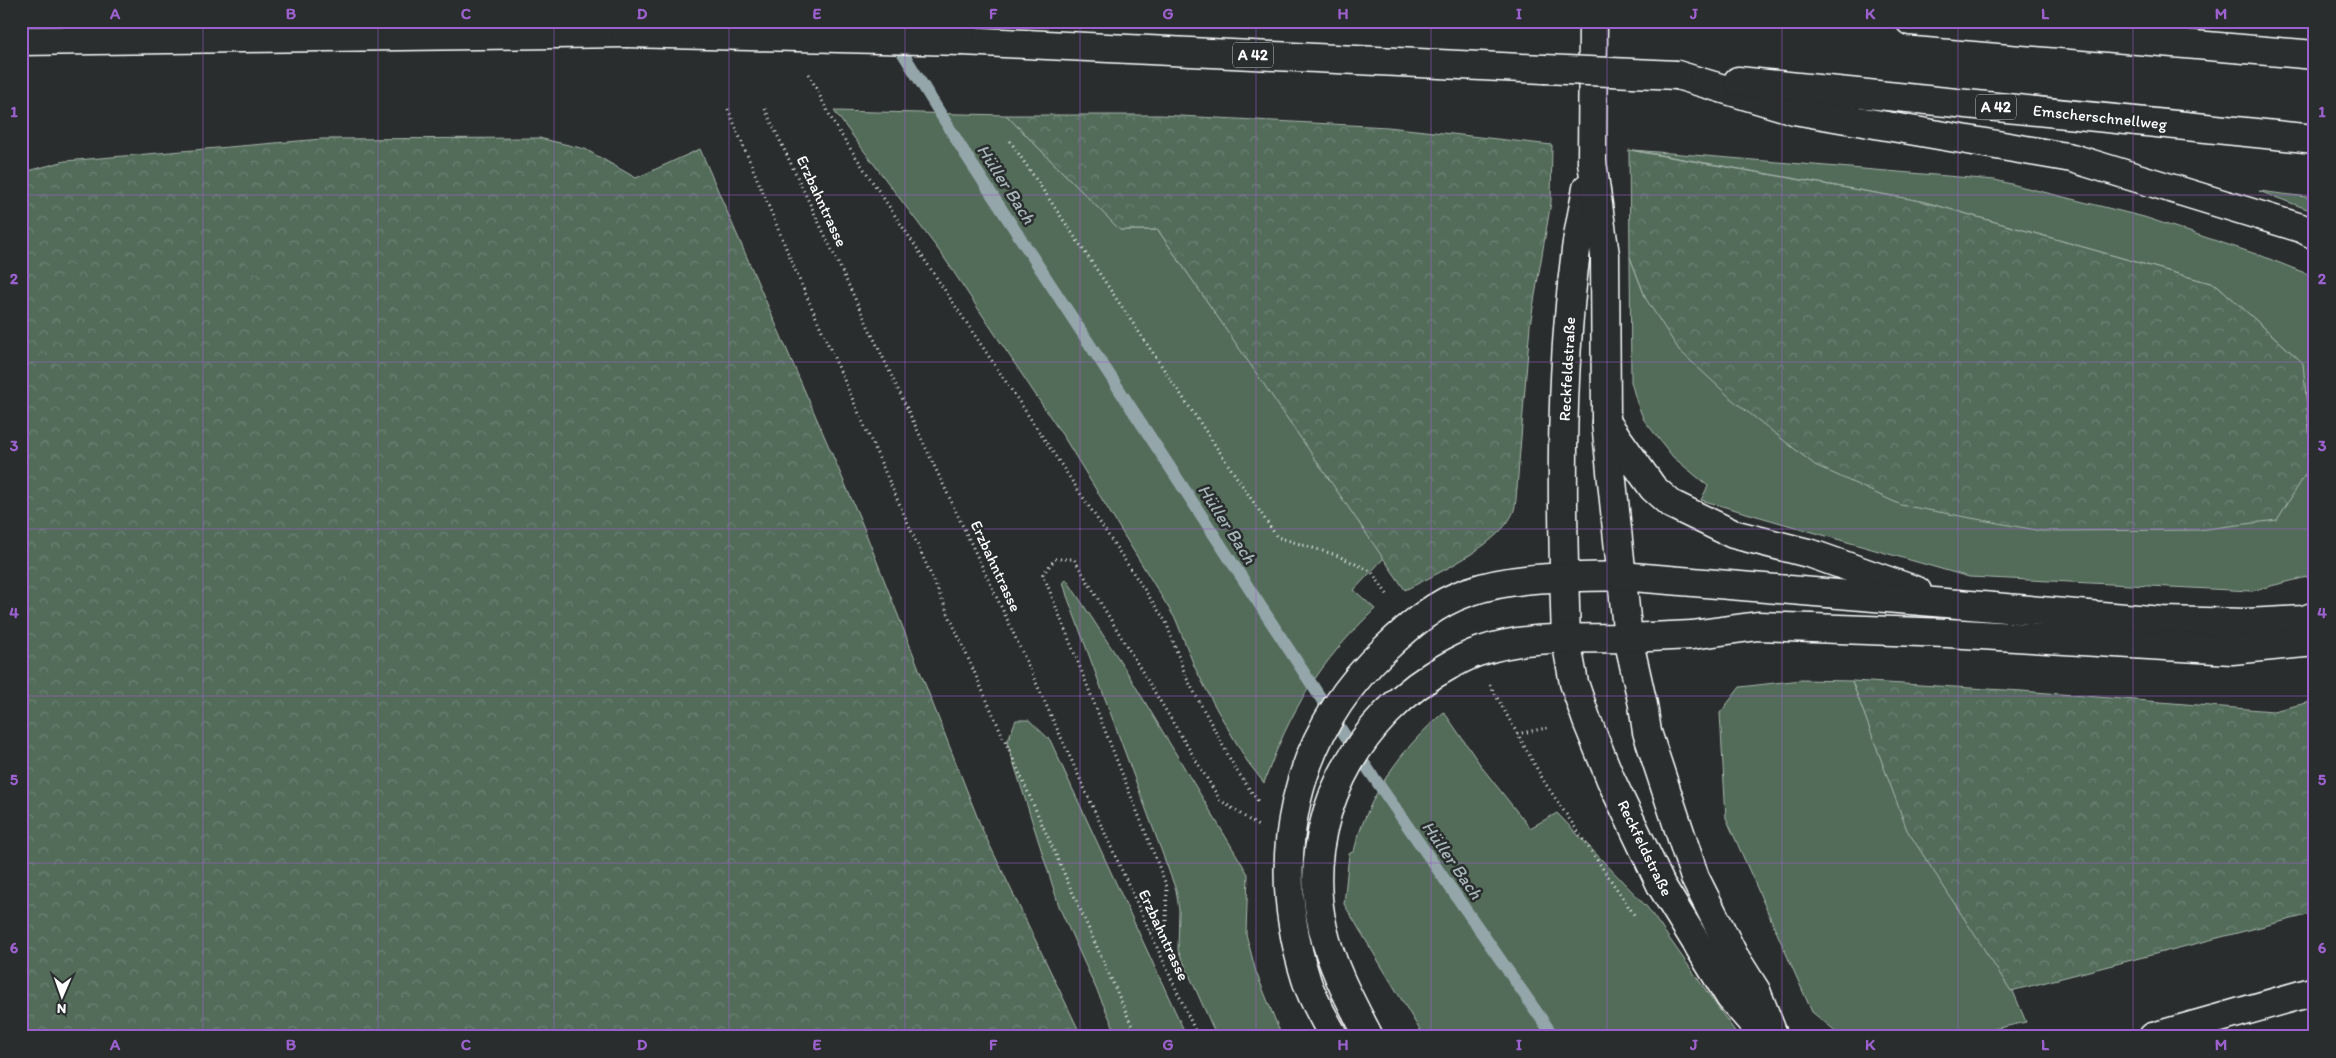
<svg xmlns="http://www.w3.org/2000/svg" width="2336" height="1058" font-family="Itim,sans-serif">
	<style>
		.grass { fill: #526c5a; stroke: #a8b6ac }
		.forest { fill: url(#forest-crowns); stroke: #a8b6ac }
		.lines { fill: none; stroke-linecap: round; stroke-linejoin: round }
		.stream { stroke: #94a6aa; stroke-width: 12 }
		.minor-casing { stroke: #fff; stroke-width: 31 }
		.tertiary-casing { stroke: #fff; stroke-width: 31 }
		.motorway-casing { stroke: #fff; stroke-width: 31 }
		.path { stroke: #fff; stroke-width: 3; stroke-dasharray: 1 4; stroke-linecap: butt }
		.minor { stroke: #2a2d2e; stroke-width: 28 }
		.tertiary { stroke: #2a2d2e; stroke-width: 28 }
		.motorway { stroke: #2a2d2e; stroke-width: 28 }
		.motorway-bridge-casing { stroke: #fff; stroke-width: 31; stroke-linecap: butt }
		.motorway-bridge { stroke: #2a2d2e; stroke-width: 28 }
		.grid { fill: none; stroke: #9c61cf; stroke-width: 1; stroke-opacity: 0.55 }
		.labels { text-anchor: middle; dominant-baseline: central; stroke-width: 5; stroke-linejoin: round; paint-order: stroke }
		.shield { fill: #2a2d2e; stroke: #bfc0c0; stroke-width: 1 }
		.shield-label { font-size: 15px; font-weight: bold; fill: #fff }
		.street-label { font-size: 16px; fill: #fff; stroke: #2a2d2e }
		.water-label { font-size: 18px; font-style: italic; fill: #a6b5b8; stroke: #2a2d2e }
		.neatline { fill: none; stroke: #9c61cf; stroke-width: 2 }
		.grid-label { font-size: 16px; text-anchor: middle; font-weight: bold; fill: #9c61cf }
	</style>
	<defs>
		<pattern id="forest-crowns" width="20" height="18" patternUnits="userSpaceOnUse" patternTransform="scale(1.25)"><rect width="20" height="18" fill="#526c5a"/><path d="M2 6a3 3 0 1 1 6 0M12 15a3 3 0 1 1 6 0" fill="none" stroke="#6c8273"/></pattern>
	</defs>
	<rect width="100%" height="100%" fill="#2a2d2e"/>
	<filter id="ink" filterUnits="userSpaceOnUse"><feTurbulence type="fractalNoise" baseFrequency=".02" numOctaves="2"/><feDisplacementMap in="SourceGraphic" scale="10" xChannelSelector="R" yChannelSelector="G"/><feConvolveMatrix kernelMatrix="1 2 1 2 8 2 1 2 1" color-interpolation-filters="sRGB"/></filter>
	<g filter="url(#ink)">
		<!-- grass -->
		<g class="grass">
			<path d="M834 111 1006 115 1120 230H1158L1384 558 1354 590 1375 609C1319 663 1290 710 1264 783L1247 761 1217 710 1195 668 1176 620 1065 439 943 256Z"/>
			<polygon points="1633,150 1995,180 2144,217 2262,256 2315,277 2315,575 2251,591 1969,577 1701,500 1708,486 1673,457 1644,420 1637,403 1631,382 1630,257 1646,299 2303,363 2217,285 1921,201"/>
			<polygon points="2259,191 2315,198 2315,212"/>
			<polygon points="1067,580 1124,667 1248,874 1246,934 1256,972 1282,1037 1217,1037 1178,950 1179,910 1176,890 1067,596 1063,582"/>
			<polygon points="1801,680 1852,681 1909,832 2013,991 2026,1022 1958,1037 1843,1037 1812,1012 1726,818 1720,713 1740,687"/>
			<path d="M1444 712 1484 770 1530 828 1557 813 1647 907 1739 1037H1424L1344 904 1349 854 1354 851C1368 795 1401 749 1444 712Z"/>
			<polygon points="1016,720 1029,720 1050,740 1187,1037 1118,1037 1060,909 1007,742"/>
		</g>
		<!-- forest -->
		<g class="forest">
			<path d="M1006 115H1161L1388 127 1552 145 1551 202 1530 325 1517 488C1516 497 1516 508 1512 515 1497 546 1435 575 1405 590L1158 230H1120Z"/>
			<polygon points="539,138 585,149 636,178 700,149 861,521 982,829 1082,1037 21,1037 21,173 65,161 322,139"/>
			<polygon points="1629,150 1921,201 2217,285 2303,363 2312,464 2277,520 2198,530 2041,531 1901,505 1815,465 1735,402 1679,350 1646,299 1630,257"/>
			<polygon points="1852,681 2022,691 2273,711 2315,701 2315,913 2011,991 1907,830"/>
		</g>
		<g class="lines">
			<!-- stream -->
			<polyline class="stream" points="883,21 966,155 1352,746 1554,1037"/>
			<!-- minor casing -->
			<g class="minor-casing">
				<g id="minor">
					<polyline points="1628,638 1643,705 1647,732 1695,878 1734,956 1756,991 1774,1037"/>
					<polyline points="1566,640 1574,683 1587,721 1611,780 1661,885 1730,997 1765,1037"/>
					<polyline points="2153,1037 2315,991"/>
				</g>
			</g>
			<!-- tertiary casing -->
			<g class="tertiary-casing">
				<g id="tertiary">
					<path d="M1566 640C1562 513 1559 386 1575 259 1577 235 1583 212 1587 188"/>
					<path d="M1334 1037C1324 1018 1312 999 1306 979 1268 859 1292 736 1385 649 1409 626 1435 603 1468 592 1516 575 1570 578 1621 576"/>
					<path d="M1369 1037C1351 1002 1332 968 1323 929 1298 823 1356 715 1450 665 1460 660 1470 654 1481 651 1527 635 1580 639 1628 638L1606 422 1605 255 1592 162 1593 21"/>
				</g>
			</g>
			<!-- motorway casing -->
			<g class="motorway-casing">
				<g id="motorway">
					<polyline points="1910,21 2315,55"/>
					<polyline points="21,41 626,33"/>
					<polyline points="962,41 1544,69"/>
					<polyline points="1677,75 1794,110 2072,158 2301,228 2315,235"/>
					<polyline points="1738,81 2315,139"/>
					<polyline points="1606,422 1653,488 1671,504 1733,534 1812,554 1917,591"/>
					<polyline points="1621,576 2162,621 2246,623 2304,620 2315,616"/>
					<polyline points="1628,638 1692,635 1758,626 1947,633 2232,650 2315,642"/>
				</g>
			</g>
			<!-- path -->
			<g class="path">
				<polyline points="809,74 834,124 1166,622 1186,677 1235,768 1259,803"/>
				<polyline points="728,109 799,279 1137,1037"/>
				<polyline points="765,109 1006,617 1198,1037"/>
				<polyline points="1010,141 1277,537 1336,555 1371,571 1389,597"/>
				<polyline points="1490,685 1545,783 1635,916"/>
				<polyline points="1517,734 1551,727"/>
				<polyline points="1150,933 1166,921 1167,887 1043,574 1055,559 1074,559 1220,800 1258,826"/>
			</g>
			<!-- minor -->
			<use href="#minor" class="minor"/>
			<!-- tertiary -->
			<use href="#tertiary" class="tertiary"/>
			<!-- motorway -->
			<use href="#motorway" class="motorway"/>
			<!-- motorway-bridge casing -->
			<g class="motorway-bridge-casing">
				<g id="motorway-bridge">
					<polyline points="626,33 962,41"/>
					<polyline points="1544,69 1677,75"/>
				</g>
			</g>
			<!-- motorway-bridge -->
			<use href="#motorway-bridge" class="motorway-bridge"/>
		</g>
	</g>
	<!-- grid -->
	<path class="grid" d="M203 21V1037M378 21V1037M554 21V1037M729 21V1037M905 21V1037M1080 21V1037M1256 21V1037M1431 21V1037M1607 21V1037M1782 21V1037M1958 21V1037M2133 21V1037M21 195H2315M21 362H2315M21 529H2315M21 696H2315M21 863H2315"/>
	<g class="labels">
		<!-- shield labels -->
		<g class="shield">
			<rect x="1233" y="42.5" width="40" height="25" rx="4"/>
			<rect x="1976" y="94.5" width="40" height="25" rx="4"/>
		</g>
		<g class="shield-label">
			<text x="1253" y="55">A 42</text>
			<text x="1996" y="107">A 42</text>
		</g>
		<!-- street labels -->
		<g class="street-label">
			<text transform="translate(2100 117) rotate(6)">Emscherschnellweg</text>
			<text transform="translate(822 201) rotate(65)">Erzbahntrasse</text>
			<text transform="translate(1567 369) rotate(-87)">Reckfeldstraße</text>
			<text transform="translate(996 566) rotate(65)">Erzbahntrasse</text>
			<text transform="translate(1645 848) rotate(64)">Reckfeldstraße</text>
			<text transform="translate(1164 935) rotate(65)">Erzbahntrasse</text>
		</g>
		<!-- water labels -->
		<g class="water-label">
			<text transform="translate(1006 184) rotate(57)">Hüller Bach</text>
			<text transform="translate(1227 524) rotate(57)">Hüller Bach</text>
			<text transform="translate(1452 860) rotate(55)">Hüller Bach</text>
		</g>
	</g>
	<!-- margin -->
	<rect width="2336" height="1058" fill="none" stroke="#2a2d2e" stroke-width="55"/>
	<!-- north arrow -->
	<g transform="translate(62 996) rotate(182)" stroke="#2a2d2e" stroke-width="4" paint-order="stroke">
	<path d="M0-4L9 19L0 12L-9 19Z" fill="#ffffff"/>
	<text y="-8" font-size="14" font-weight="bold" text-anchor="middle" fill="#ffffff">N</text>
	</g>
	<rect x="28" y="28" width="2280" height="1002" class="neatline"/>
	<g class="grid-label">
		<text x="115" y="19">A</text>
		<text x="291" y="19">B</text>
		<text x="466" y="19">C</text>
		<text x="642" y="19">D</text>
		<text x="817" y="19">E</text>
		<text x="993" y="19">F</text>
		<text x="1168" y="19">G</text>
		<text x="1343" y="19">H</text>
		<text x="1519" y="19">I</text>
		<text x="1694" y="19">J</text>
		<text x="1870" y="19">K</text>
		<text x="2045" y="19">L</text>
		<text x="2221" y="19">M</text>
		<text x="14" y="117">1</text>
		<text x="2322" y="117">1</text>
		<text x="14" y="284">2</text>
		<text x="2322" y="284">2</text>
		<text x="14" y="451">3</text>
		<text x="2322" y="451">3</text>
		<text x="14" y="618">4</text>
		<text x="2322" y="618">4</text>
		<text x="14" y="785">5</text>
		<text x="2322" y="785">5</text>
		<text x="14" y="953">6</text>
		<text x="2322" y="953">6</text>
		<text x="115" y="1050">A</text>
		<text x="291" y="1050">B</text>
		<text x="466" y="1050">C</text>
		<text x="642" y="1050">D</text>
		<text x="817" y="1050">E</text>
		<text x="993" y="1050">F</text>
		<text x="1168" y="1050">G</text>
		<text x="1343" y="1050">H</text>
		<text x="1519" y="1050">I</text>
		<text x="1694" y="1050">J</text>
		<text x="1870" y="1050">K</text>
		<text x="2045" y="1050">L</text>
		<text x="2221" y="1050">M</text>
	</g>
</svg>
